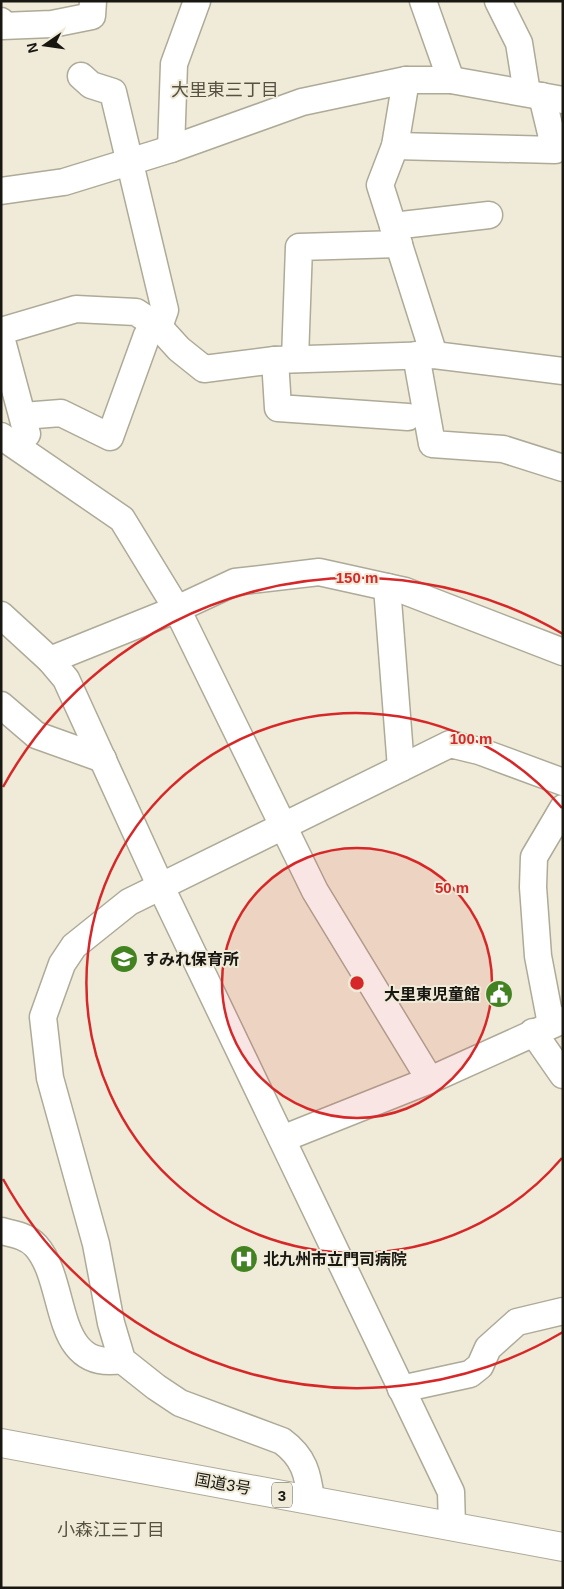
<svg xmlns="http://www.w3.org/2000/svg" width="564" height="1589" font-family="Arial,'Noto Sans JP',sans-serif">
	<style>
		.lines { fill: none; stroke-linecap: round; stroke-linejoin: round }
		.minor-casing { stroke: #aeaa98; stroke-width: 29 }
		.highway-casing { stroke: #aeaa98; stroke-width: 30 }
		.minor { stroke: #fff; stroke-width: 26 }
		.highway { stroke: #fff; stroke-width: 28 }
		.ring { fill: none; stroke: #d62828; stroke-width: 2.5 }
		.labels { text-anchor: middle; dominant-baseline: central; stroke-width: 4; stroke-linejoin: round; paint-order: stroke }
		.shield { fill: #f0ebd8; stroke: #5a574d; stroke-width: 1 }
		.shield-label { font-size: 15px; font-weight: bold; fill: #191711 }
		.poi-label { font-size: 16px; font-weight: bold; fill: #191711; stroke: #f0ebd8; text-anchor: start }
		.street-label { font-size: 16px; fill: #191711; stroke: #f0ebd8 }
		.neighbourhood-label { font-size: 18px; fill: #565241; stroke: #f0ebd8 }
		.centre { fill: #d62828; stroke: #f0ebd8; stroke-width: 2.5 }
		.ring-label { font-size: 15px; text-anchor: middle; font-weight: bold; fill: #d62828; stroke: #f0ebd8; stroke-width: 4; stroke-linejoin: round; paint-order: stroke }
	</style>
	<rect width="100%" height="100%" fill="#f0ebd8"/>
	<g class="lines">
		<!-- minor casing -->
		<g class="minor-casing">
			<g id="minor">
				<polyline points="423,1 451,80"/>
				<polyline points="498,1 519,43 527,93"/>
				<polyline points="1,21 2,26 52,24 92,16 93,1"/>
				<polyline points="406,80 395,146 380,185 434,355"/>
				<polyline points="395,146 555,150 542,96"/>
				<polyline points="171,149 174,64 197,1"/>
				<polyline points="1,191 64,182 171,149 302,102 406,80 451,80 563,100"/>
				<polyline points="393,226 489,215"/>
				<polyline points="1,331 76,309 136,312 159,327 179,349 204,369 275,360 434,355 563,371"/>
				<polyline points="1,337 27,434"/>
				<polyline points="416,355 432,444 503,449 563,468"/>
				<polyline points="295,359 299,247 399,244"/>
				<polyline points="275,360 278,408 408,417"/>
				<polyline points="23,416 61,413 110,437 147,335 159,327 165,310 113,92 91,85 81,76"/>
				<polyline points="1,436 122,519 177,609 315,891 430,1080"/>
				<polyline points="387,587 401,768"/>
				<polyline points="1,615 50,660 66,679 160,885 451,1492 452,1526"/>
				<polyline points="50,660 177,609 235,582 319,572 405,591 563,652"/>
				<polyline points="1,705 36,735 103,759"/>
				<polyline points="551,1024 538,956 533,887 534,857 563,808"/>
				<polyline points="533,1032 563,1075"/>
				<polyline points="282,1139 430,1080 563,1020"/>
				<path d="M1 1231C14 1234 27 1236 36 1246 69 1283 51 1372 122 1360"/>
				<polyline points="401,1389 470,1374 480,1366 488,1348 517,1322 563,1311"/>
				<path d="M311 1500C308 1474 304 1457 282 1441L180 1403 156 1387 122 1360 111 1323 96 1244 50 1078 43 1017 62 964 74 946 129 902 450 744 479 751 563 782"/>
			</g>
		</g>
		<!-- highway casing -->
		<g class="highway-casing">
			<polyline id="highway" points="1,1443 563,1547"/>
		</g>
		<!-- minor -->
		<use href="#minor" class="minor"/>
		<!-- highway -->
		<use href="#highway" class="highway"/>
	</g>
	<!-- distance rings -->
	<circle cx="357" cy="983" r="135" fill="#d62828" fill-opacity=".12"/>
	<g class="ring">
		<circle cx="357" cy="983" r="135"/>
		<path d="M562 1158A270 270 0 1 1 562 808"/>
		<path d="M563 1332A405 405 0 0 1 3 1179M3 787A405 405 0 0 1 563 634"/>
	</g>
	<!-- icons -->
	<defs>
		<g id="school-disc" transform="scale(1.4375)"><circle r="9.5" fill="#438221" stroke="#f0ebd8"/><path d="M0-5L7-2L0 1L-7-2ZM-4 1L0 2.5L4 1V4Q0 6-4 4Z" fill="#fff"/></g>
		<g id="civic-disc" transform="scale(1.4375)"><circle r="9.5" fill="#438221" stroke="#f0ebd8"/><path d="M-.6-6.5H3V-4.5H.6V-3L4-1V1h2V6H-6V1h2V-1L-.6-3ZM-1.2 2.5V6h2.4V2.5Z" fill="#fff"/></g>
		<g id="hospital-disc" transform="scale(1.4375)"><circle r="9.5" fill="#438221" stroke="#f0ebd8"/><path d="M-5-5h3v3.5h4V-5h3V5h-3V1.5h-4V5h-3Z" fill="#fff"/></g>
	</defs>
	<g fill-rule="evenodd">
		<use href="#school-disc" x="124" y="959"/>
		<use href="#civic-disc" x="499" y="994"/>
		<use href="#hospital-disc" x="244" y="1259"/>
	</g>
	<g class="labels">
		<!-- shield labels -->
		<rect class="shield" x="272" y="1482.5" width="20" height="25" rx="4"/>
		<g class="shield-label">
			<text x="282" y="1495">3</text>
		</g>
		<!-- poi labels -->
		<g class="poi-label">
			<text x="143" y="959">すみれ保育所</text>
			<text x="480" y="994" text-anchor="end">大里東児童館</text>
			<text x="263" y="1259">北九州市立門司病院</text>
		</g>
		<!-- street labels -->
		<g class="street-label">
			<text transform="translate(223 1484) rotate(10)">国道3号</text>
		</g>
		<!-- neighbourhood labels -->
		<g class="neighbourhood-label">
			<text x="225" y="90">大里東三丁目</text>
			<text x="111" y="1530">小森江三丁目</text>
		</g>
	</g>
	<circle cx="357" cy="983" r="8" class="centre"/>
	<g class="ring-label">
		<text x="357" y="583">150 m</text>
		<text x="471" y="744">100 m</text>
		<text x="452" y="893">50 m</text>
	</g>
	<!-- border -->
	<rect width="564" height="1589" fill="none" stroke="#191711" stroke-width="5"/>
	<!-- north arrow -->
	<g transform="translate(45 45) rotate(257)" stroke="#f0ebd8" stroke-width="4" paint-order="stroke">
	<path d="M0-4L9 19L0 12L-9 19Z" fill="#191711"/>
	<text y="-8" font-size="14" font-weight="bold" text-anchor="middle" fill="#191711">N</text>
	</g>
</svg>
